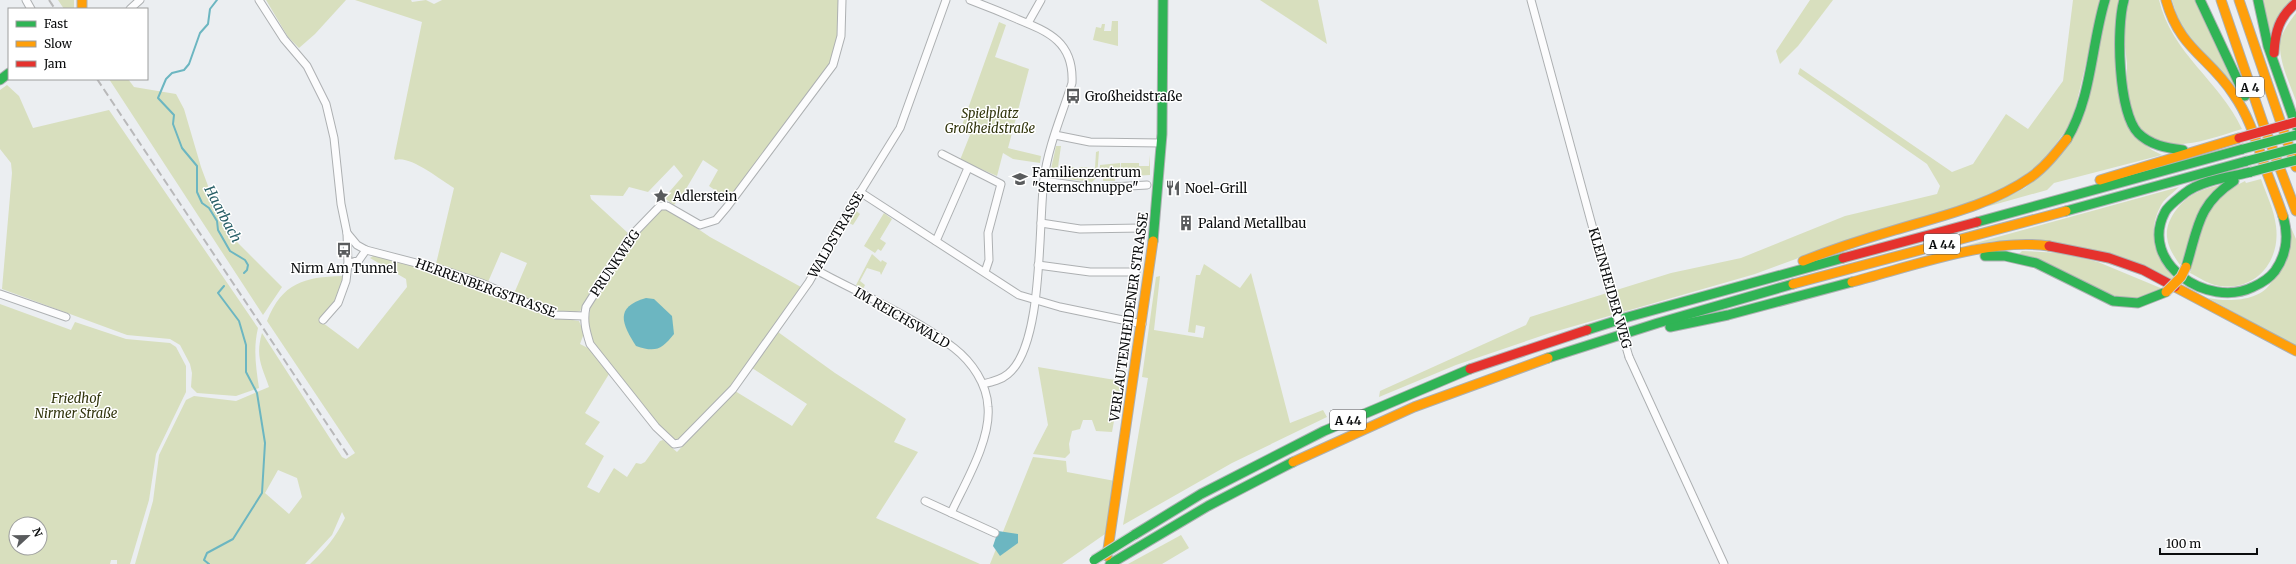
<svg xmlns="http://www.w3.org/2000/svg" width="2296" height="564" font-family="Merriweather,serif">
	<style>
		.green { fill: #d8dfbe; fill-rule: evenodd }
		.water { fill: #6cb6c1 }
		.lines { fill: none; stroke-linecap: round; stroke-linejoin: round }
		.stream { stroke: #6cb6c1; stroke-width: 2 }
		.street-casing { stroke: #adb0b2; stroke-width: 9 }
		.fast-casing { stroke: #adb0b2; stroke-width: 11 }
		.slow-casing { stroke: #adb0b2; stroke-width: 11 }
		.jam-casing { stroke: #adb0b2; stroke-width: 11 }
		.street { stroke: #fcfcfd; stroke-width: 7 }
		.fast { stroke: #30b455; stroke-width: 9 }
		.slow { stroke: #ff9f0a; stroke-width: 9 }
		.jam { stroke: #e5322d; stroke-width: 9 }
		.rail { stroke: #b9b9ba; stroke-width: 2; stroke-dasharray: 8 4; stroke-linecap: butt }
		.street-bridge-casing { stroke: #adb0b2; stroke-width: 9; stroke-linecap: butt }
		.fast-bridge-casing { stroke: #c7c8ca; stroke-width: 11; stroke-linecap: butt }
		.slow-bridge-casing { stroke: #c7c8ca; stroke-width: 11; stroke-linecap: butt }
		.jam-bridge-casing { stroke: #c7c8ca; stroke-width: 11; stroke-linecap: butt }
		.street-bridge { stroke: #fcfcfd; stroke-width: 7 }
		.fast-bridge { stroke: #30b455; stroke-width: 9 }
		.slow-bridge { stroke: #ff9f0a; stroke-width: 9 }
		.jam-bridge { stroke: #e5322d; stroke-width: 9 }
		.labels { text-anchor: middle; dominant-baseline: central; stroke-width: 3; stroke-linejoin: round; paint-order: stroke }
		.shield { fill: #fff; stroke: #545556; stroke-width: 1 }
		.shield-label { font-size: 12px; font-weight: bold; fill: #0a0c0d }
		.poi-label { font-size: 13px; fill: #0a0c0d; stroke: #fff; text-anchor: start }
		.park-label { font-size: 13px; font-style: italic; fill: #31350d; stroke: #fff }
		.street-label { font-size: 13px; fill: #0a0c0d; stroke: #fff }
		.water-label { font-size: 14px; font-style: italic; fill: #255d65; stroke: #fff }
	</style>
	<rect width="100%" height="100%" fill="#ebeef1"/>
	<!-- green -->
	<g class="green">
		<polygon points="58,0 74,0 74,9 64,9"/>
		<polygon points="266,0 346,0 315,34 299,48 288,37"/>
		<path d="M355 0H411L412 2 426 0 434 4 442 0H839C839 29 839 46 825 72L729 200 709 186 718 170 703 160 686 189 674 205 664 198 683 176 674 165 648 192 629 187 623 196 590 195 591 199 629 234 580 311C557 318 534 304 513 296L527 263 501 252 488 282 436 264 454 188C439 179 410 155 395 160L394 158 422 22Z"/>
		<polygon points="1260,0 1318,0 1327,44"/>
		<polygon points="1810,0 1833,0 1798,46 1780,64 1776,51"/>
		<polygon points="2073,0 2101,0 2072,122 2041,164 1996,194 1826,248 1755,274 1550,333 1456,365 1379,397 1380,391 1526,325 1530,317 1671,273 1741,258 1845,216 1937,194 1940,186 1927,164 1798,74 1800,68 1952,172 1973,164 2006,114 2028,129 2063,81"/>
		<polygon points="2110,0 2120,0 2117,26 2138,139 2152,150 2162,155 2054,183 2047,190 1986,207 2025,188 2050,167 2068,146"/>
		<path d="M2130 0H2159C2172 54 2219 80 2242 129 2197 143 2146 164 2129 103 2126 91 2127 75 2127 63 2125 43 2120 18 2130 0Z"/>
		<polygon points="2172,0 2195,0 2240,91 2181,28"/>
		<polygon points="2263,0 2294,0 2270,32"/>
		<path d="M2296 13V101C2290 84 2279 62 2280 43 2281 33 2290 21 2296 13Z"/>
		<polygon points="1112,21 1118,21 1118,46 1093,40 1096,27 1101,28 1102,24 1105,24 1104,31 1111,31"/>
		<polygon points="999,22 1006,25 995,57 1029,69 1008,148 1041,156 1040,163 1013,159 1003,153 997,176 960,160 970,135 960,131"/>
		<polygon points="109,79 128,79 134,87 176,94 184,109 201,167 214,202 235,240 282,287 263,315"/>
		<path d="M7 85 19 96 33 128 109 110 258 328C253 349 256 367 259 388L236 396 197 393 191 387 192 373 190 364 180 345 170 339 127 335 2 289 12 173 11 163 0 149V90Z"/>
		<polygon points="1056,146 1061,146 1058,167 1051,169"/>
		<polygon points="1099,151 1097,177 1092,182 1050,177 1050,174 1058,175 1066,165 1078,169 1080,167 1095,168 1096,152"/>
		<polygon points="1150,155 1150,175 1115,177 1115,181 1103,181 1103,176 1099,175 1100,165 1120,163 1120,172 1116,172 1116,175 1120,175 1121,163 1139,163 1139,166 1149,166"/>
		<path d="M2261 179C2266 194 2274 209 2276 226 2281 263 2253 294 2215 285 2207 283 2198 277 2190 273 2201 232 2203 200 2245 181L2246 183Z"/>
		<path d="M2220 185 2180 265C2174 256 2168 248 2167 237 2165 220 2181 200 2196 193 2204 189 2212 187 2220 185Z"/>
		<path d="M2179 187C2174 192 2167 197 2163 202 2146 229 2154 256 2174 278L2171 282 2030 241H1995L1965 246Z"/>
		<polygon points="667,208 710,237 801,287 770,334 731,387 679,441 675,442 669,438 592,342 588,328 590,308 633,237 662,209"/>
		<polygon points="854,209 860,214 853,225 847,222"/>
		<polygon points="884,213 892,219 880,239 886,243 881,251 878,249 875,253 864,246"/>
		<path d="M2288 221 2296 239V346L2208 298C2227 302 2261 302 2272 281 2278 270 2284 235 2288 221Z"/>
		<polygon points="2022,251 2061,253 2098,262 2163,289 2130,302 2017,256"/>
		<polygon points="872,254 881,262 882,260 887,263 881,275 880,272 867,268 860,281 865,285 863,289 856,285"/>
		<path d="M373 256H381L441 272 554 317 579 321 584 333 580 344 590 349 609 374 585 413 600 422 585 444 604 456 587 487 599 493 614 468 627 477 636 463 641 464 645 462 660 441 663 440 677 452 735 391 792 426 807 404 752 368 778 332 835 373 906 419 894 442 918 452 876 518 980 564H310C325 550 336 537 345 518L342 512 332 535 305 564H135L153 501 159 455 186 400 194 396 236 401 269 387C262 366 255 357 262 333L342 457 346 459 355 453 267 321C282 283 304 277 342 276L345 277 335 302 319 320 358 349 407 287 406 279 370 258ZM278 470 297 478 302 497 289 514 265 493Z"/>
		<polygon points="1204,264 1240,288 1251,273 1290,423 1323,410 1327,417 1232,463 1123,525 1148,378 1142,377 1156,277 1160,276 1154,330 1203,338 1205,327 1196,325 1195,333 1188,332 1196,275 1200,275"/>
		<path d="M0 304 71 330 75 322 126 339 170 343 176 347 186 366V392L156 454 149 500 130 564H117V560H111L110 564H0ZM16 524H40V548H16Z"/>
		<polygon points="1038,367 1115,380 1119,383 1120,388 1112,432 1096,431 1092,420 1083,420 1080,429 1072,431 1069,444 1070,453 1065,458 1033,454 1048,425"/>
		<polygon points="1033,457 1066,461 1067,472 1115,481 1105,534 1062,564 990,564"/>
		<polygon points="1181,535 1189,548 1162,564 1128,564"/>
	</g>
	<!-- water -->
	<g class="water">
		<path d="M646 298 654 299 672 316 674 334C662 349 656 353 636 346 622 324 614 307 646 298Z"/>
		<polygon points="998,531 1018,534 1018,543 1000,556 993,546"/>
	</g>
	<g class="lines">
		<!-- stream -->
		<g class="stream">
			<polyline points="217,0 210,9 208,24 200,33 189,64 184,70 172,73 166,79 158,98 174,115 173,124 182,148 197,166 197,192 202,203 209,208 217,221 218,230 230,251 245,260 248,265 247,270 244,273"/>
			<polyline points="209,564 204,560 207,553 233,539 262,493 265,443 257,393 246,372 246,345 239,321 218,293 224,286"/>
		</g>
		<!-- street casing -->
		<g class="street-casing">
			<g id="street">
				<polyline points="26,0 31,9"/>
				<polyline points="259,0 284,39 307,66 326,104 334,138 341,204 347,233 348,264 359,260 366,250"/>
				<path d="M842 0 841 36 833 65 727 207 716 220 700 225 667 206H660L631 236 586 307C583 321 586 331 590 344L656 427 674 444 680 443 733 389 809 282 856 199 900 128 946 0"/>
				<path d="M970 0C986 6 1001 12 1017 19 1049 32 1074 42 1072 83 1062 115 1048 146 1044 179 1038 225 1044 345 1008 374 1001 380 992 382 983 384"/>
				<polyline points="1531,0 1612,299"/>
				<polyline points="130,9 140,0"/>
				<polyline points="1028,23 1041,0"/>
				<polyline points="1055,135 1090,142 1161,143"/>
				<polyline points="942,154 1001,184 988,233 989,260 985,272"/>
				<polyline points="1044,181 1094,188 1147,185"/>
				<polyline points="860,192 1019,295 1060,307 1142,324"/>
				<polyline points="1041,223 1080,229 1142,228"/>
				<polyline points="347,233 357,245 366,250 443,270 481,283 556,315 584,316"/>
				<polyline points="936,241 968,168"/>
				<polyline points="1038,265 1090,272 1136,272"/>
				<path d="M816 270C859 293 916 318 954 348 972 362 987 384 988 407 991 440 965 483 951 513"/>
				<polyline points="0,294 66,317"/>
				<polyline points="323,320 338,303 346,281 348,264"/>
				<polyline points="1629,357 1724,564"/>
				<polyline points="925,501 995,533"/>
			</g>
		</g>
		<!-- fast casing -->
		<g class="fast-casing">
			<g id="fast">
				<path d="M2124 0C2116 27 2118 112 2138 133 2150 145 2166 148 2183 150"/>
				<polyline points="2200,0 2245,96"/>
				<polyline points="2258,0 2268,46 2296,126"/>
				<polyline points="0,80 9,73"/>
				<path d="M2067 139C2092 97 2091 46 2105 0"/>
				<path d="M2251 172C2230 177 2202 180 2185 193 2179 198 2168 206 2165 212 2138 263 2208 309 2253 287 2262 283 2269 279 2275 271 2287 254 2289 236 2283 216"/>
				<polyline points="2066,211 2247,161"/>
				<polyline points="1977,222 2243,149"/>
				<polyline points="1153,241 1162,134 1163,0"/>
				<polyline points="1985,256 2005,256 2036,263 2113,301 2138,303 2166,292"/>
				<path d="M2186 267C2198 229 2197 205 2234 181"/>
				<polyline points="1670,327 1728,315 1852,282"/>
				<polyline points="1587,330 1628,317 1843,258"/>
				<polyline points="1548,358 1658,323 1793,284"/>
				<polyline points="1134,535 1201,494 1324,431 1470,369"/>
				<polyline points="1110,564 1208,506 1293,462"/>
			</g>
		</g>
		<!-- slow casing -->
		<g class="slow-casing">
			<g id="slow">
				<polyline points="82,0 82,9"/>
				<path d="M2166 0C2180 50 2209 56 2234 95 2250 118 2257 144 2266 170 2272 186 2278 201 2283 216"/>
				<polyline points="2221,0 2264,126 2296,211"/>
				<polyline points="2239,0 2296,167"/>
				<polyline points="2100,180 2239,138"/>
				<path d="M1803 261C1833 249 1864 239 1895 230 1942 216 1991 205 2031 177 2045 167 2056 153 2067 139"/>
				<path d="M1852 282C1910 267 1990 237 2049 246"/>
				<polyline points="1793,284 2066,211"/>
				<polyline points="2175,287 2296,351"/>
				<polyline points="1293,462 1414,407 1548,358"/>
				<polyline points="1107,556 1153,241"/>
			</g>
		</g>
		<!-- jam casing -->
		<g class="jam-casing">
			<g id="jam">
				<path d="M2274 53C2275 32 2279 17 2296 3"/>
				<polyline points="2049,246 2109,258 2143,270 2175,287"/>
				<polyline points="1843,258 1977,222"/>
				<polyline points="1470,369 1587,330"/>
			</g>
		</g>
		<!-- street -->
		<use href="#street" class="street"/>
		<!-- fast -->
		<use href="#fast" class="fast"/>
		<!-- slow -->
		<use href="#slow" class="slow"/>
		<!-- jam -->
		<use href="#jam" class="jam"/>
		<!-- rail -->
		<g class="rail">
			<polyline points="49,0 55,9"/>
			<polyline points="97,79 349,457"/>
		</g>
		<!-- street-bridge casing -->
		<g class="street-bridge-casing">
			<polyline id="street-bridge" points="1612,299 1629,357"/>
		</g>
		<!-- fast-bridge casing -->
		<g class="fast-bridge-casing">
			<g id="fast-bridge">
				<polyline points="2243,149 2296,135"/>
				<polyline points="2247,161 2296,148"/>
				<polyline points="2251,172 2296,160"/>
				<polyline points="1094,560 1134,535"/>
			</g>
		</g>
		<!-- slow-bridge casing -->
		<g class="slow-bridge-casing">
			<polyline id="slow-bridge" points="2166,292 2181,277 2186,267"/>
		</g>
		<!-- jam-bridge casing -->
		<g class="jam-bridge-casing">
			<polyline id="jam-bridge" points="2239,138 2296,122"/>
		</g>
		<!-- street-bridge -->
		<use href="#street-bridge" class="street-bridge"/>
		<!-- fast-bridge -->
		<use href="#fast-bridge" class="fast-bridge"/>
		<!-- slow-bridge -->
		<use href="#slow-bridge" class="slow-bridge"/>
		<!-- jam-bridge -->
		<use href="#jam-bridge" class="jam-bridge"/>
	</g>
	<!-- icons -->
	<defs>
		<g id="bus-bare" transform="scale(1.2)"><path d="M-5-6H5V4H4V6H2V4H-2V6H-4V4H-5ZM-3.5-4V0h7V-4ZM-3.5 1.2v1.5H-2V1.2ZM2 1.2v1.5H3.5V1.2Z" fill="#595b5d" stroke="#fff" stroke-width="2.5" paint-order="stroke"/></g>
		<g id="school-bare" transform="scale(1.2)"><path d="M0-5L7-2L0 1L-7-2ZM-4 1L0 2.5L4 1V4Q0 6-4 4Z" fill="#595b5d" stroke="#fff" stroke-width="2.5" paint-order="stroke"/></g>
		<g id="restaurant-bare" transform="scale(1.2)"><path d="M-5-6h1v4h1v-4h1v4h1v-4h1v5L-1.5 .5V6h-2V.5L-5-1ZM5-6V6H3V1.5H1.5Q1.5-4 5-6Z" fill="#595b5d" stroke="#fff" stroke-width="2.5" paint-order="stroke"/></g>
		<g id="sight-bare" transform="scale(1.2)"><path d="M0-6L1.8-2.2L6-1.7L2.9 1.2L3.7 5.4L0 3.3L-3.7 5.4L-2.9 1.2L-6-1.7L-1.8-2.2Z" fill="#595b5d" stroke="#fff" stroke-width="2.5" paint-order="stroke"/></g>
		<g id="building-bare" transform="scale(1.2)"><path d="M-4-6H4V6H1V3H-1V6H-4ZM-2.5-4.3h1.7v1.8h-1.7ZM.8-4.3h1.7v1.8H.8ZM-2.5-1h1.7V.8h-1.7ZM.8-1h1.7V.8H.8Z" fill="#595b5d" stroke="#fff" stroke-width="2.5" paint-order="stroke"/></g>
	</defs>
	<g fill-rule="evenodd">
		<use href="#bus-bare" x="1073" y="96"/>
		<use href="#school-bare" x="1020" y="179"/>
		<use href="#restaurant-bare" x="1173" y="188"/>
		<use href="#sight-bare" x="661" y="196"/>
		<use href="#building-bare" x="1186" y="223"/>
		<use href="#bus-bare" x="344" y="250"/>
	</g>
	<g class="labels">
		<!-- shield labels -->
		<g class="shield">
			<rect x="2236" y="77" width="28" height="20" rx="3"/>
			<rect x="1924" y="234" width="36" height="20" rx="3"/>
			<rect x="1330" y="410" width="36" height="20" rx="3"/>
		</g>
		<g class="shield-label">
			<text x="2250" y="87">A 4</text>
			<text x="1942" y="244">A 44</text>
			<text x="1348" y="420">A 44</text>
		</g>
		<!-- poi labels -->
		<g class="poi-label">
			<text x="1085" y="96">Großheidstraße</text>
			<text x="1032" y="172">Familienzentrum<tspan x="1032" dy="15">"Sternschnuppe"</tspan></text>
			<text x="1185" y="188">Noel-Grill</text>
			<text x="673" y="196">Adlerstein</text>
			<text x="1198" y="223">Paland Metallbau</text>
			<text x="344" y="268" text-anchor="middle">Nirm Am Tunnel</text>
		</g>
		<!-- park labels -->
		<g class="park-label">
			<text x="990" y="113">Spielplatz<tspan x="990" dy="15">Großheidstraße</tspan></text>
			<text x="76" y="398">Friedhof<tspan x="76" dy="15">Nirmer Straße</tspan></text>
		</g>
		<!-- street labels -->
		<g class="street-label">
			<text transform="translate(836 235) rotate(-60)">WALDSTRASSE</text>
			<text transform="translate(615 263) rotate(-56)">PRUNKWEG</text>
			<text transform="translate(486 288) rotate(20)">HERRENBERGSTRASSE</text>
			<text transform="translate(1610 288) rotate(74)">KLEINHEIDER WEG</text>
			<text transform="translate(1129 317) rotate(-82)">VERLAUTENHEIDENER STRASSE</text>
			<text transform="translate(902 318) rotate(30)">IM REICHSWALD</text>
		</g>
		<!-- water labels -->
		<g class="water-label">
			<text transform="translate(223 214) rotate(62)">Haarbach</text>
		</g>
	</g>
	<!-- legend -->
	<rect x="8" y="8" width="140" height="72" fill="#ffffff" stroke="#9d9e9e"/>
	<rect x="16" y="21" width="20" height="6" fill="#30b455" stroke="#9d9e9e"/>
	<text x="44" y="28" font-size="12" fill="#0a0c0d">Fast</text>
	<rect x="16" y="41" width="20" height="6" fill="#ff9f0a" stroke="#9d9e9e"/>
	<text x="44" y="48" font-size="12" fill="#0a0c0d">Slow</text>
	<rect x="16" y="61" width="20" height="6" fill="#e5322d" stroke="#9d9e9e"/>
	<text x="44" y="68" font-size="12" fill="#0a0c0d">Jam</text>
	<!-- north arrow -->
	<g transform="translate(28 536) rotate(68)"><circle r="19" fill="#ffffff" stroke="#9d9e9e"/>
	<path d="M0-3L7 15L0 10L-7 15Z" fill="#595b5d"/>
	<text y="-6" font-size="11" font-weight="bold" text-anchor="middle" fill="#0a0c0d">N</text>
	</g>
	<!-- scale -->
	<path d="M2160 548v6h97v-6" fill="none" stroke="#0a0c0d" stroke-width="2"/>
	<text x="2166" y="548" font-size="12" fill="#0a0c0d" stroke="#ffffff" stroke-width="3" paint-order="stroke">100 m</text>
</svg>
